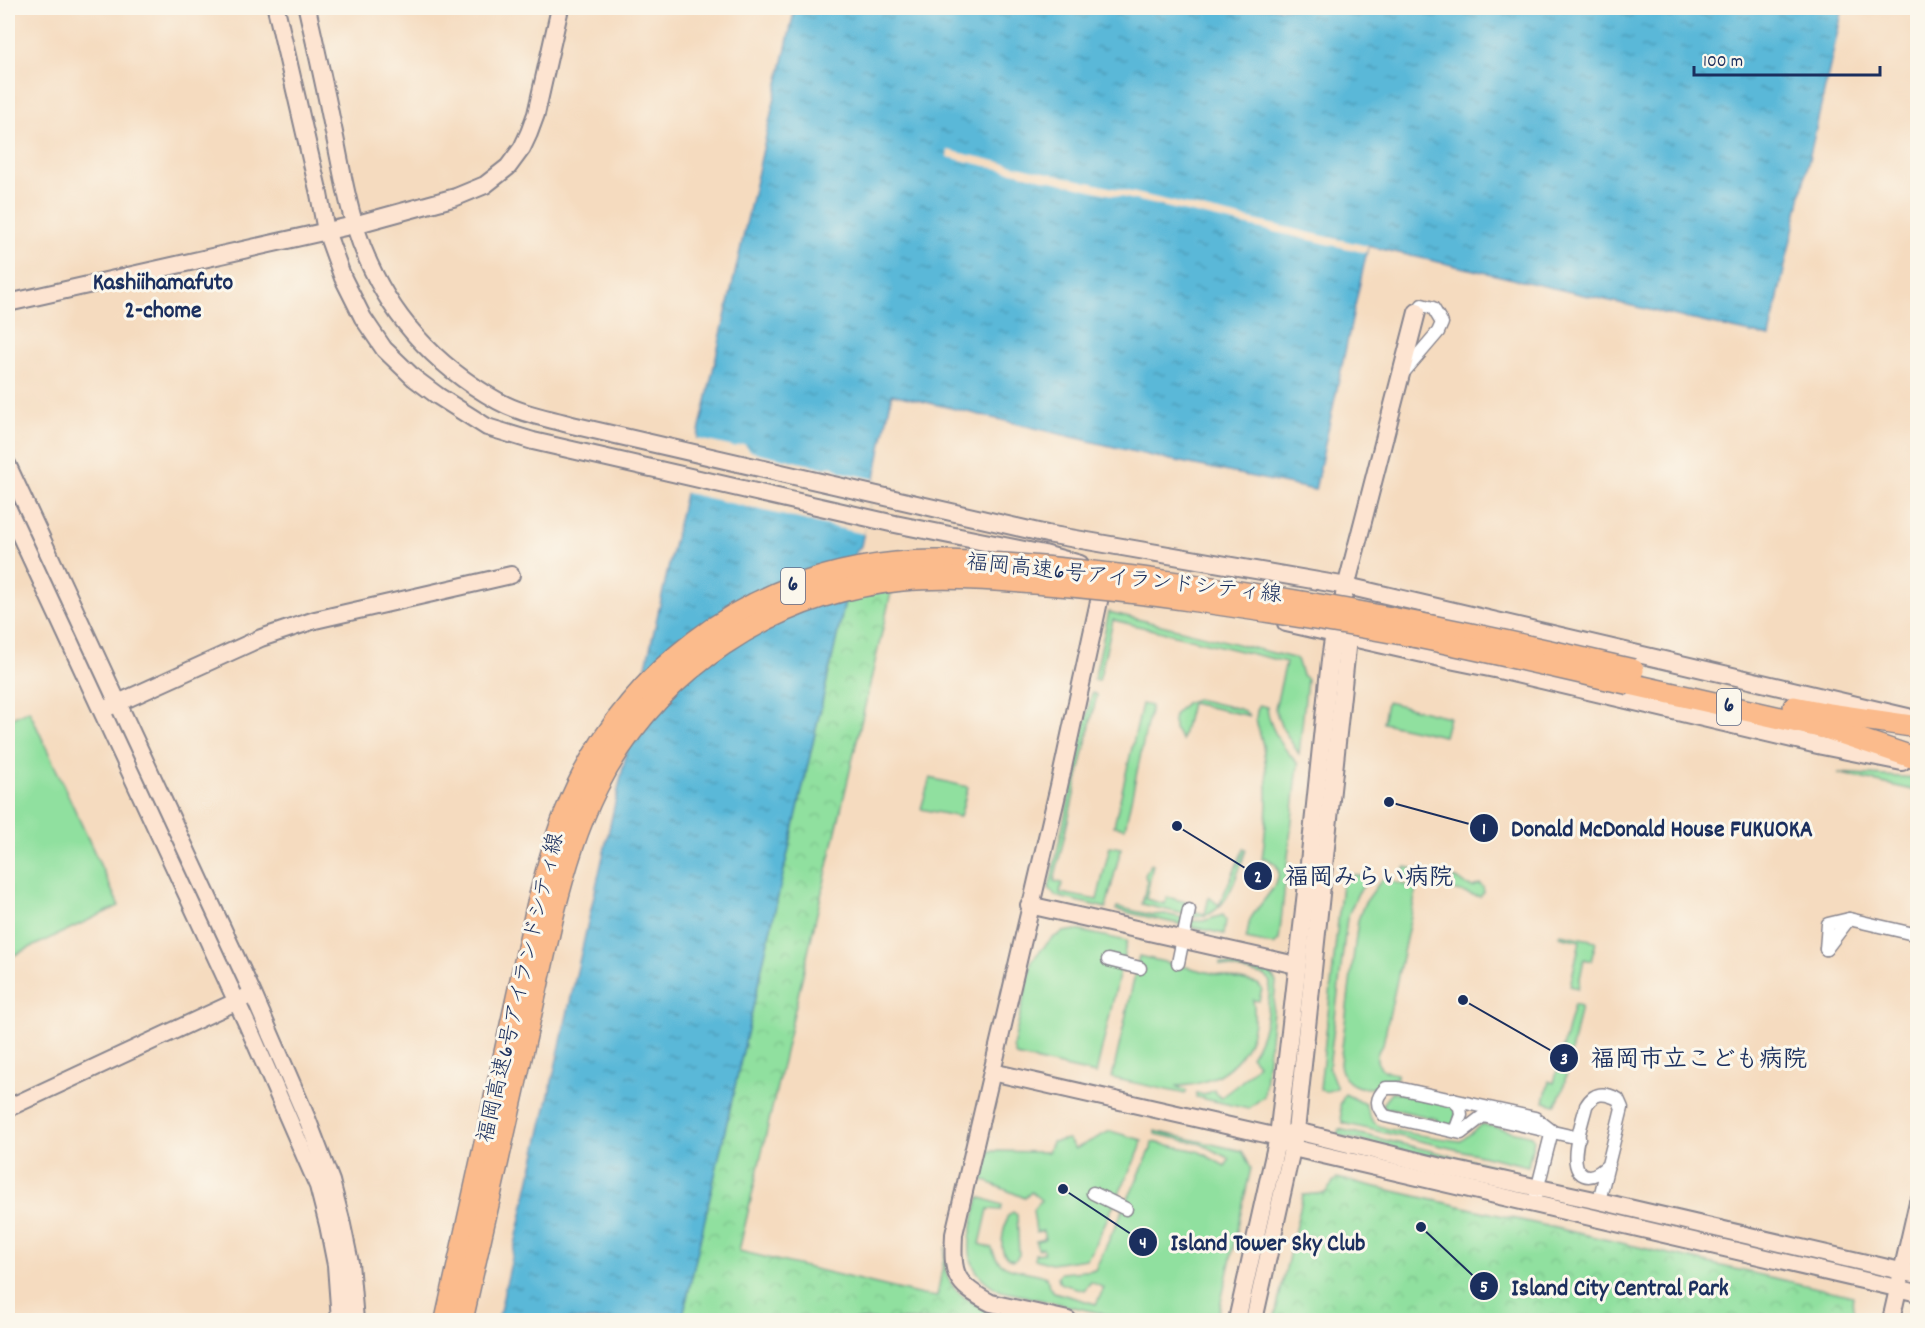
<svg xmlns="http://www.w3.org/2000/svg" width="1925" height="1328" font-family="Dekko,'Klee One',sans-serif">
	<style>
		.green { fill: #90e09f; stroke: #56887e; stroke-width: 1.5 }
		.park { fill: url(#park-crowns); stroke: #56887e; stroke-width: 1.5 }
		.water { fill: url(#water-ripples); stroke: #3a749b; stroke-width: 1.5 }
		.pier { fill: #f5dbbf }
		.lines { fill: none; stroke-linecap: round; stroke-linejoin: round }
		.street-casing { stroke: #88858e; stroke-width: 15 }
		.secondary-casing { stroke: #88858e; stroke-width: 20 }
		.highway-casing { stroke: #88858e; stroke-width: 24 }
		.street { stroke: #fff; stroke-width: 12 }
		.secondary { stroke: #fde4d1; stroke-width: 16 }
		.highway { stroke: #fbbb8c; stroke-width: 21 }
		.highway-bridge-casing { stroke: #88858e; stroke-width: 24; stroke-linecap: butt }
		.highway-bridge { stroke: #fbbb8c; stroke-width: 21 }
		.labels { text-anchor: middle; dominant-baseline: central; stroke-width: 6; stroke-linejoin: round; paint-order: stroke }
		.shield { fill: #fbf7ec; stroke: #5e6b89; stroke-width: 1.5 }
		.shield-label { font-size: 21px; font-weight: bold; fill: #1b2f5e }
		.street-label { font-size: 22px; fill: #1b2f5e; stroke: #fbf7ec }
		.neighbourhood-label { font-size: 24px; font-weight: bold; fill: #1b2f5e; stroke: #fbf7ec }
		.leader { fill: none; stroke: #1b2f5e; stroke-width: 2 }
		.callout-dot { fill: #1b2f5e; stroke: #fbf7ec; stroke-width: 2 }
		.mark-label { font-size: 18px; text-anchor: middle; font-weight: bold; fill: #fff }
		.callout-label { font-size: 24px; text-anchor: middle; font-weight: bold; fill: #1b2f5e; stroke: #fbf7ec; stroke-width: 6; stroke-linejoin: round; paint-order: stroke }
	</style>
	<defs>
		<pattern id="park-crowns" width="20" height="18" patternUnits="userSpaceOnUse" patternTransform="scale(1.5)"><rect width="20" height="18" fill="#90e09f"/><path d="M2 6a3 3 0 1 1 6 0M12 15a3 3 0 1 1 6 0" fill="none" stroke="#7cc08b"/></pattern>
		<pattern id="water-ripples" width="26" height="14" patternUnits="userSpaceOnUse" patternTransform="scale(1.5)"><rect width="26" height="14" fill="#5ab8d8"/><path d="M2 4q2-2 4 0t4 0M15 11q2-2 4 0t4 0" fill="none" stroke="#4a96b2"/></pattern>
	</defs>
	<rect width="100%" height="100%" fill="#fbf7ec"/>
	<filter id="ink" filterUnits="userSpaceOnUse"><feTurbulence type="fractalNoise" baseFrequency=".0167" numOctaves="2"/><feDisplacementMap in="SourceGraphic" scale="12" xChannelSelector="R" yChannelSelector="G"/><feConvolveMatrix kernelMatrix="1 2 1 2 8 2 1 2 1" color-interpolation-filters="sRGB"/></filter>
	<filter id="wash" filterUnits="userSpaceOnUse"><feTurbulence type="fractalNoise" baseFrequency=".008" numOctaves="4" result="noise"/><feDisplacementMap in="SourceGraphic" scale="24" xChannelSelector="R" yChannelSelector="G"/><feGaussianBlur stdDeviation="1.35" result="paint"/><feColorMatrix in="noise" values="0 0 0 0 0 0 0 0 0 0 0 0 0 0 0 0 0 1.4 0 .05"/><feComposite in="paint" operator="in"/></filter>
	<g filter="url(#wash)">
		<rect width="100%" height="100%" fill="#f5dbbf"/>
		<!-- green -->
		<g class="green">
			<polygon points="1109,612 1297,659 1302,675 1307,679 1299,754 1281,726 1275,709 1286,662 1113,620 1099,681 1094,680"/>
			<polygon points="1092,693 1097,695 1054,881 1062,883 1060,893 1097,900 1110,846 1121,848 1106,908 1055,896 1049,888"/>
			<polygon points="1196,699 1240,709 1250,716 1191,703 1182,740 1174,729 1174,715 1186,703"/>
			<polygon points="1387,702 1449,717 1444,736 1383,723"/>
			<polygon points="1142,704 1151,706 1125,828 1114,826"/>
			<path d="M1259 705 1267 707C1269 729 1283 748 1298 764L1279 940 1274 945 1246 939C1248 933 1248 926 1250 920 1257 903 1300 871 1265 858L1262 859C1267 821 1270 784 1263 746 1260 730 1252 721 1259 705Z"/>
			<polygon points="29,710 119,906 8,958 8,720"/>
			<polygon points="1838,773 1917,778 1917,791"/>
			<polygon points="930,778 968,787 960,817 921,809"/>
			<path d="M1244 848 1246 850C1237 874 1228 916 1196 917L1142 904 1147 882 1145 875 1151 864H1153L1146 899 1165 904 1167 897 1186 902 1185 909 1205 914 1209 897 1219 905Z"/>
			<polygon points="1406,867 1460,880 1468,886 1473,887 1480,884 1483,887 1484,892 1480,897 1404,878 1402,871"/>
			<polygon points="1343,874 1370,877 1358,893 1347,918 1329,1068 1337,1088 1325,1092 1320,1089"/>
			<path d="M1382 879 1417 888 1383 1044C1370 1060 1379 1072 1397 1074V1078L1380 1082 1372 1088C1355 1089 1341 1081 1340 1063L1358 920 1364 904Z"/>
			<polygon points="1117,907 1152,915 1165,914 1195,921 1203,921 1223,915 1226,920 1224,934 1116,910"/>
			<polygon points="1076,930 1127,941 1096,1074 1016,1056 1013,1047 1032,960 1051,939 1063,932"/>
			<polygon points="1560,934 1596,941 1591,961 1584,959 1578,988 1570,986 1580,941 1559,936"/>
			<path d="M1139 956 1258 984 1262 989 1259 1001 1253 1000C1262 1049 1224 1086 1176 1086L1187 1091 1185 1094 1112 1078Z"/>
			<path d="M1220 963 1270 973 1276 982 1264 1096 1248 1109 1196 1097 1197 1093 1204 1095 1214 1090 1220 1098 1240 1083 1258 1064 1251 1056C1267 1033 1268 1009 1270 982L1265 976 1220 965Z"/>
			<polygon points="1574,1004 1581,1006 1563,1090 1555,1105 1544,1102 1549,1081 1554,1083"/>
			<polygon points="1392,1092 1449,1102 1457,1108 1455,1124 1450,1126 1436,1123 1437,1119 1389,1108 1388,1113 1382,1104"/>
			<path d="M1345 1094 1365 1104C1368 1111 1369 1119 1376 1124 1388 1132 1445 1139 1461 1141L1482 1124 1532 1136 1534 1140 1528 1166 1342 1123 1340 1105Z"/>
			<polygon points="1339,1129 1504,1168 1503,1174 1337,1135"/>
			<polygon points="1110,1131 1142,1140 1140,1149 1091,1253 1086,1259 1051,1264 1035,1259 1035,1254 1044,1253 1043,1248 1037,1249 1036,1241 1045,1239 1043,1231 1036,1232 1033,1210 1041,1200 1031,1192 1025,1198 983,1180 989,1151 1048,1152 1052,1142 1068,1139 1075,1149"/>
			<path d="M1155 1131 1242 1151 1251 1168 1217 1320H1132L1001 1291C956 1269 970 1235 979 1197L1002 1205 1001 1210 988 1209 980 1244 992 1248C998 1275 1026 1268 1047 1277L1049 1287 1054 1292 1096 1304 1104 1288 1091 1282 1084 1290 1062 1284 1059 1282 1058 1276 1061 1273 1095 1270 1151 1149 1152 1142 1198 1151 1225 1166 1230 1159 1201 1144 1155 1134Z"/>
			<path d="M1013 1212 1017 1215 1019 1255 1015 1260C994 1259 1004 1230 1007 1217Z"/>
		</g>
		<!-- park -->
		<g class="park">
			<path d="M852 571 894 580 739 1251 922 1295 937 1297 946 1247C946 1254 945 1263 946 1271 954 1308 1007 1313 1037 1320H682Z"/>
			<path d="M1337 1178 1853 1296C1851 1307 1853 1315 1863 1320H1274L1303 1195 1325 1193Z"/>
		</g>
		<!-- water -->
		<polygon class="water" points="795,8 1843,8 1769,337 1368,246 1315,490 1152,456 892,394 861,546 856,552 682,1320 498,1320"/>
		<!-- pier -->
		<g class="pier">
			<polygon points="948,150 1368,246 1366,253 947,157"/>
			<polygon points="694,438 734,447 744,444 750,451 825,468 833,466 842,472 875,479 864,534 682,492"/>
		</g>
	</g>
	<g filter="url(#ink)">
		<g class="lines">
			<!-- street casing -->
			<g class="street-casing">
				<g id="street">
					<polyline points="1403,373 1438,332 1442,323 1433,308 1422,305 1417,312"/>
					<polyline points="1826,949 1828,924 1849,919 1918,935"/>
					<polyline points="1826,949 1849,919"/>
					<polyline points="1108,960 1140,968"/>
					<polyline points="1178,963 1189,910"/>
					<polyline points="1452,1099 1460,1107 1461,1115 1455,1131"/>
					<path d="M1552 1131 1535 1118 1398 1088H1386C1376 1098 1375 1105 1385 1116L1461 1133 1483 1116 1579 1138"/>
					<polyline points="1093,1193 1126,1209"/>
					<polyline points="1536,1194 1552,1131"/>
					<path d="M1599 1201 1622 1108 1618 1099C1604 1092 1594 1092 1586 1106 1583 1121 1565 1167 1584 1175 1593 1179 1603 1170 1609 1164"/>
				</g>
			</g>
			<!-- secondary casing -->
			<g class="secondary-casing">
				<g id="secondary">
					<polyline points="276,8 319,194 326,231 343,278 363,318 384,349 414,378 438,396 487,427 533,441 895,524 1044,554 1080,564"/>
					<path d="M307 8C316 48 325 87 333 128 340 160 345 194 355 226 379 303 428 362 498 401 521 414 548 418 572 425L1047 534 1347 586 1908 717"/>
					<polyline points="8,303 354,225 456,197 485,185 508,167 522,148 529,133 536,114 560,8"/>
					<polyline points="8,466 253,994 308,1121 331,1181 341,1220 350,1263 355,1320"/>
					<polyline points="8,509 248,1026 318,1186 328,1225 336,1265 340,1320"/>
					<polyline points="1344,595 1417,312"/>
					<polyline points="1286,623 1445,659 1499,670 1822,746 1902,762"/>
					<polyline points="107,708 261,638 315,620 511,575"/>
					<polyline points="1029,905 1296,965"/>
					<polyline points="992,1072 1278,1137 1293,1148 1918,1293"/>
					<polyline points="8,1108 246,997"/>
					<polyline points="1287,1134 1296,1131 1442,1167 1599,1201 1918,1275"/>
					<path d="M1068 1320 991 1303C954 1284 952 1274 954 1234L1059 786 1104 578"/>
					<polyline points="1237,1320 1278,1137 1306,892 1330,660 1335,626"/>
					<polyline points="1254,1320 1296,1131 1349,629"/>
					<polyline points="1891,1320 1918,1202"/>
				</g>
			</g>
			<!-- highway casing -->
			<g class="highway-casing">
				<g id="highway">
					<polyline points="1630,684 1829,729 1918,759"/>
					<polyline points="1794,707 1829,714 1918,727"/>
				</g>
			</g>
			<!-- street -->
			<use href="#street" class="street"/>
			<!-- secondary -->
			<use href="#secondary" class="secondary"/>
			<!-- highway -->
			<use href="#highway" class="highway"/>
			<!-- highway-bridge casing -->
			<g class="highway-bridge-casing">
				<g id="highway-bridge">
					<path d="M446 1320 537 907C545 876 553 844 565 814 621 673 745 578 896 563 933 559 969 562 1005 564 1065 568 1125 575 1185 584 1336 605 1485 635 1633 670"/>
					<path d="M462 1320 554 911C565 868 577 827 597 787 656 670 773 593 902 580 946 576 991 579 1034 583 1089 587 1143 593 1197 601 1266 611 1334 621 1402 634 1479 649 1554 667 1630 684"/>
				</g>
			</g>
			<!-- highway-bridge -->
			<use href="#highway-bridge" class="highway-bridge"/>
		</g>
	</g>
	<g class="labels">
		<!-- shield labels -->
		<g class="shield">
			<rect x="781" y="568" width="24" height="36" rx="4.5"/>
			<rect x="1717" y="689" width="24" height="36" rx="4.5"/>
		</g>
		<g class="shield-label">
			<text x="793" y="586">6</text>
			<text x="1729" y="707">6</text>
		</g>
		<!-- street labels -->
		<g class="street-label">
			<text transform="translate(1124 580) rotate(6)">福岡高速6号アイランドシティ線</text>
			<text transform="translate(522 988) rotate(-77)">福岡高速6号アイランドシティ線</text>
		</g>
		<!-- neighbourhood labels -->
		<g class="neighbourhood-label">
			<text x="163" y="284">Kashiihamafuto<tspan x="163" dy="28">2-chome</tspan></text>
		</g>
	</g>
	<!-- callouts -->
	<path class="leader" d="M1389 802L1484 828M1177 826L1258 876M1463 1000L1564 1058M1063 1189L1143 1242M1421 1227L1484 1286"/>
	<g class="callout-dot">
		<circle cx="1389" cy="802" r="6"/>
		<circle cx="1177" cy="826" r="6"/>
		<circle cx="1463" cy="1000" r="6"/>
		<circle cx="1063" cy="1189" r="6"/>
		<circle cx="1421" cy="1227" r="6"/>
		<circle cx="1484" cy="828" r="15"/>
		<circle cx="1258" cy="876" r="15"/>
		<circle cx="1564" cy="1058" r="15"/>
		<circle cx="1143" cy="1242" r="15"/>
		<circle cx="1484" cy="1286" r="15"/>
	</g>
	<g class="mark-label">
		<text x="1484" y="834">1</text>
		<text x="1258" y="882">2</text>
		<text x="1564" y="1064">3</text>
		<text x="1143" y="1248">4</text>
		<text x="1484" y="1292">5</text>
	</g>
	<g class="callout-label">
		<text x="1662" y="836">Donald McDonald House FUKUOKA</text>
		<text x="1369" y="884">福岡みらい病院</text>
		<text x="1699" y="1066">福岡市立こども病院</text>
		<text x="1268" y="1250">Island Tower Sky Club</text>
		<text x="1620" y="1295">Island City Central Park</text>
	</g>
	<!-- margin -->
	<rect width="1925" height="1328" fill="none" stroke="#fbf7ec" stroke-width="30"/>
	<!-- scale -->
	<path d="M1694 66v9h186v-9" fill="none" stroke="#1b2f5e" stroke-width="3"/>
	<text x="1703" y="66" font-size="18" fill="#1b2f5e" stroke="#fbf7ec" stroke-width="4.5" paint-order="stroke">100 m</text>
</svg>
